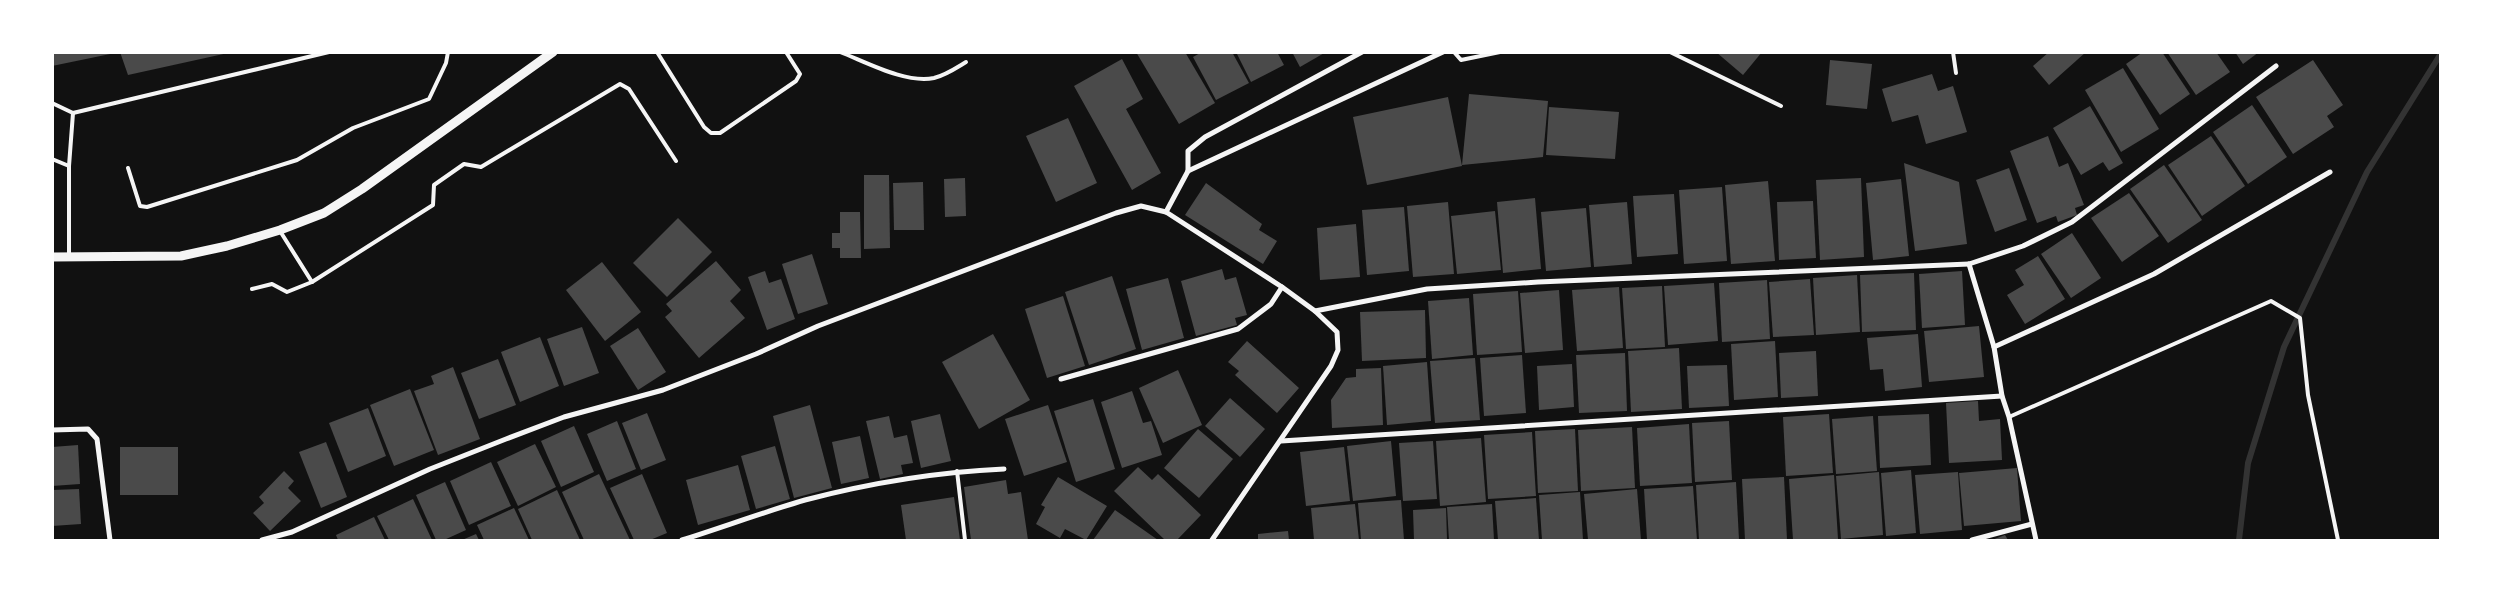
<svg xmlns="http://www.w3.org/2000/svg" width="2493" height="593" font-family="'PT Sans Narrow',sans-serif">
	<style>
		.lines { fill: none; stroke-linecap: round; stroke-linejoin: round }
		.stream { stroke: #333; stroke-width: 6 }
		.building { fill: #4a4a4a }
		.service { stroke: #f5f5f5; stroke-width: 4 }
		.minor { stroke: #f5f5f5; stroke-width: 5 }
		.tertiary { stroke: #f5f5f5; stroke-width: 9 }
	</style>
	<rect width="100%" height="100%" fill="#111"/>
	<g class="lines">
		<!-- stream -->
		<polyline class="stream" points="2239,540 2248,463 2284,347 2367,172 2440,55"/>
	</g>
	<!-- building -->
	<g class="building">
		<polygon points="52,52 115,52 115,53 52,66"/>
		<polygon points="120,52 228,52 228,53 128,75"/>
		<polygon points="1136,52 1185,52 1215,103 1179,124"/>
		<polygon points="1202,52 1232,52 1249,83 1216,100 1193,57"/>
		<polygon points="1236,52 1277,52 1284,65 1251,82"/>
		<polygon points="1292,52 1326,52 1300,67"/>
		<polygon points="1716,52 1762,52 1743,75"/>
		<polygon points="2049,52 2086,52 2049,85 2033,66"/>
		<polygon points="2143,52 2162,52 2190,94 2160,115 2126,64"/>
		<polygon points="2167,52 2216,52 2230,72 2196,95"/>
		<polygon points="2235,52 2259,52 2243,64"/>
		<polygon points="1122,59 1143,99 1126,109 1161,173 1132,190 1074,86"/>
		<polygon points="1830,60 1872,64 1867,109 1826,105"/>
		<polygon points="2313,60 2343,105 2327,116 2334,127 2293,154 2256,97"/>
		<polygon points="2123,68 2159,129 2121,152 2085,90"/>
		<polygon points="1932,74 1938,91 1953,86 1967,132 1926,144 1918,115 1892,122 1882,89"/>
		<polygon points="1469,94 1548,101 1543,157 1462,165"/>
		<polygon points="1448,97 1462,166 1367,185 1353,117"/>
		<polygon points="2252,105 2287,157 2248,184 2213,132"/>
		<polygon points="2090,106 2123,163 2109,171 2103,162 2081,175 2053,128"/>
		<polygon points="1549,107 1619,112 1615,159 1546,155"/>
		<polygon points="1068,118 1097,183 1056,202 1026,136"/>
		<polygon points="2048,136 2059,167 2068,163 2084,205 2075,208 2077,215 2058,222 2056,216 2037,223 2010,151"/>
		<polygon points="2211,136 2245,186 2202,216 2168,165"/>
		<polygon points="1904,163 1959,182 1967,244 1915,251"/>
		<polygon points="2164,165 2202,220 2168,243 2130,189"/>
		<polygon points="2009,168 2027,220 1995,232 1976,180"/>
		<polygon points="864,175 889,175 890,248 864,249"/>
		<polygon points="965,178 966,216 945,217 944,179"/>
		<polygon points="1861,178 1864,257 1820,260 1816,180"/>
		<polygon points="1901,179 1909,256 1873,260 1866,183"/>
		<polygon points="1768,181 1775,261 1731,264 1725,185"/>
		<polygon points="923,182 924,230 894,230 893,183"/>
		<polygon points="1206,183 1262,224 1259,230 1277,241 1263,264 1185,215"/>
		<polygon points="1722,187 1727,261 1684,264 1679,190"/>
		<polygon points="2129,193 2159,236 2122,262 2091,218"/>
		<polygon points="1674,194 1678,254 1637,257 1633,196"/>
		<polygon points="1535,198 1541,269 1503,273 1497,202"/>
		<polygon points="1813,201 1816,258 1779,260 1777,202"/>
		<polygon points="1448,202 1454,274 1413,277 1407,206"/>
		<polygon points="1627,202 1632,264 1594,267 1589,205"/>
		<polygon points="1404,207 1409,271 1367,275 1362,210"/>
		<polygon points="1586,208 1591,267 1546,271 1541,212"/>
		<polygon points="1495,211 1501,270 1457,274 1451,216"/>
		<polygon points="840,212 860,212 861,258 840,258 840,248 832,248 832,233 840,233"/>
		<polygon points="678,218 712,252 667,297 633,263"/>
		<polygon points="1356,224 1360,277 1320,280 1317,228"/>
		<polygon points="2072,233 2101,278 2071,298 2041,254"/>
		<polygon points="812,254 828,304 798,314 782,264"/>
		<polygon points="2038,256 2065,299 2025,324 2007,295 2024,285 2015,270"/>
		<polygon points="716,261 741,290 730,301 745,318 699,358 665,317 672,311 666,304"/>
		<polygon points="602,262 641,312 605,341 566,290"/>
		<polygon points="1222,269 1225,280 1236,277 1247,315 1235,318 1237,325 1196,336 1181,281"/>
		<polygon points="765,271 769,283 781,279 795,319 767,330 748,277"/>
		<polygon points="1962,271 1965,325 1922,328 1919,274"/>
		<polygon points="1914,273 1916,330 1862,332 1860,275"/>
		<polygon points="1857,275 1860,332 1816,335 1813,278"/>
		<polygon points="1112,276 1136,349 1089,365 1065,292"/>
		<polygon points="1168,278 1184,338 1142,350 1126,289"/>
		<polygon points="1810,279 1814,335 1773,337 1769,282"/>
		<polygon points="1767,280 1770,339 1722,342 1719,283"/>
		<polygon points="1714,283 1718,341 1668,345 1664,286"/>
		<polygon points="1662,286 1665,347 1626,349 1622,288"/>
		<polygon points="1619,287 1623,348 1577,351 1572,290"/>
		<polygon points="1559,290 1563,350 1525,353 1520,293"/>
		<polygon points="1518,291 1522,352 1477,355 1473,294"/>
		<polygon points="1063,296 1085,366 1047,378 1025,309"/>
		<polygon points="1469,298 1473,355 1432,359 1428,301"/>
		<polygon points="1425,310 1426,358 1362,361 1360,312"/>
		<polygon points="1979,326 1984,377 1929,382 1924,331"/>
		<polygon points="582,327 599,373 564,386 547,339"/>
		<polygon points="638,328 666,372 638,390 610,346"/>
		<polygon points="993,334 1030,400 979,429 942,362"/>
		<polygon points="1918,334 1922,387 1885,391 1883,369 1870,370 1867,338"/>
		<polygon points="540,337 559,386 520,402 501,352"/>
		<polygon points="1247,341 1299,388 1277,413 1235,375 1239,371 1228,362"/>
		<polygon points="1775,341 1778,397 1734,400 1731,344"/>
		<polygon points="1679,348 1682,409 1631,412 1628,351"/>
		<polygon points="1816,351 1818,396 1781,398 1779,353"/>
		<polygon points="1625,353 1627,411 1579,413 1576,355"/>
		<polygon points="1522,355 1526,413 1484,416 1480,358"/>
		<polygon points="1475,358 1480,420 1435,423 1430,361"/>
		<polygon points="498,359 516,405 479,419 461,373"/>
		<polygon points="1427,362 1431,421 1387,425 1383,366"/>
		<polygon points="1572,364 1574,407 1539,410 1537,366"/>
		<polygon points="1727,365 1729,406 1689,408 1687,366"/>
		<polygon points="453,367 480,439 438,455 414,391 434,384 431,376"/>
		<polygon points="1381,368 1383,425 1332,428 1331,400 1346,378 1356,377 1356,369"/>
		<polygon points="1178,370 1202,425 1163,443 1139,388"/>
		<polygon points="410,389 434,450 394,466 370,405"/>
		<polygon points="1132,391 1143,423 1151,421 1162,455 1122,468 1101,402"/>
		<polygon points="1230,398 1265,429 1240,457 1205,426"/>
		<polygon points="1093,399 1115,469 1076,482 1054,411"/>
		<polygon points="1978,401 1979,421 2000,419 2002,460 1949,463 1946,403"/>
		<polygon points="810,405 832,488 794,498 773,416"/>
		<polygon points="1048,405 1067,462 1024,476 1005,419"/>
		<polygon points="368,408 386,456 348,472 329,423"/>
		<polygon points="647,413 666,460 641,470 622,423"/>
		<polygon points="940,414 951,461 921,468 911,421"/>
		<polygon points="1829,414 1833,473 1786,476 1783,417"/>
		<polygon points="1929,414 1931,465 1880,468 1878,416"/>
		<polygon points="889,416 894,438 907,435 913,463 901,465 903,474 880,479 866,421"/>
		<polygon points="1873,416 1877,471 1836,474 1832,419"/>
		<polygon points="617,421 636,469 607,481 587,434"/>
		<polygon points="1729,421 1732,480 1695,482 1692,423"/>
		<polygon points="1689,424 1692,483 1640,486 1637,428"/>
		<polygon points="574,426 594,472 561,487 541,441"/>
		<polygon points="1632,427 1635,488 1581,491 1578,430"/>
		<polygon points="1198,429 1233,459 1199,498 1164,468"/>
		<polygon points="1575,429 1578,491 1538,493 1535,431"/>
		<polygon points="1532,432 1536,496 1488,499 1484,435"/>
		<polygon points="860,436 869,478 841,484 832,442"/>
		<polygon points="1481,438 1486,502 1440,506 1436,441"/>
		<polygon points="1391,441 1396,496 1353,501 1347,446"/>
		<polygon points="1433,441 1437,499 1403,501 1399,443"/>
		<polygon points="326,442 347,497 321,508 299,452"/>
		<polygon points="535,444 556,487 518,506 497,462"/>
		<polygon points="78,445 80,484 52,486 52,447"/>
		<polygon points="775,446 790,499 756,509 741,456"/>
		<rect x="120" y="447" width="58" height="48"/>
		<polygon points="1344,447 1350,501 1306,506 1300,452"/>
		<polygon points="491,462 511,506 469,525 450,481"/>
		<polygon points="738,465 750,510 698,525 686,480"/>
		<polygon points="1138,467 1152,480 1158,474 1201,515 1177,540 1165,540 1114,491"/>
		<polygon points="2017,468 2021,521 1964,526 1959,473"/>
		<polygon points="1911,470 1916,533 1886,536 1881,473"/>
		<polygon points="284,471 294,481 288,488 301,501 270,531 253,513 264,503 259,497"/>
		<polygon points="1879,472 1883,535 1841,539 1836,476"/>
		<polygon points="1958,472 1962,530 1920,534 1915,475"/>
		<polygon points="599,474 630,540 584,540 562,492"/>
		<polygon points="642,474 667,533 650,540 634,540 610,488"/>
		<polygon points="1834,475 1838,539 1793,540 1789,479"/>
		<polygon points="1058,477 1107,506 1086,540 1065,529 1060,538 1036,524 1045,507 1041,505"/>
		<polygon points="1784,477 1787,540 1745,540 1742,479"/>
		<polygon points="1006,480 1008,494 1021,492 1028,540 971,540 964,487"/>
		<polygon points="445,482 466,530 444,540 436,540 416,495"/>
		<polygon points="1736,482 1739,540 1699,540 1696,485"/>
		<polygon points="1693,486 1697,540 1647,540 1644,489"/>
		<polygon points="79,489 81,524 52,526 52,490"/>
		<polygon points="1637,489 1641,540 1588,540 1584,494"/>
		<polygon points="557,490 580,540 532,540 518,509"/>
		<polygon points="1580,492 1583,540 1542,540 1539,495"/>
		<polygon points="954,497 960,540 906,540 901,505"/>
		<polygon points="1536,498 1539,540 1498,540 1495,501"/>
		<polygon points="413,499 432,540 389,540 377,516"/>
		<polygon points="1401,500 1404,540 1361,540 1358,503"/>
		<polygon points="1355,504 1359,540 1314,540 1311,508"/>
		<polygon points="1492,504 1494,540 1449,540 1447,507"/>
		<polygon points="514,508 529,540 484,540 477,525"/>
		<polygon points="1446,508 1447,540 1414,540 1413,510"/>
		<polygon points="1115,510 1158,540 1093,540"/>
		<polygon points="374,517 385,540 338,540 336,535"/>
		<polygon points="1288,531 1289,540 1258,540 1258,534"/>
		<polygon points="476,534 479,540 462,540"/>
		<polygon points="2005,535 2008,540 1992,540"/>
	</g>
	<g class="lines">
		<!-- service -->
		<g class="service">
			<polyline points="657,52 704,127 711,133 720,133 796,81 800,74 786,52"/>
			<path d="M840 52C866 62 906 84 934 78 946 75 956 68 966 62"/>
			<polyline points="1454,52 1461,60 1500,52"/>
			<polyline points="1670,52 1781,106"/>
			<polyline points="1953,52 1956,73"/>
			<polyline points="52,103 73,113 329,52"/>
			<polyline points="52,159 69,166 69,255"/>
			<polyline points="69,166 73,113"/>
			<polyline points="128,168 140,206 147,207 297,160 353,128 429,99 446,63 448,52"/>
			<polyline points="280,231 312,282"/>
			<polyline points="252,289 272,284 287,292 312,282 433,205 434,185 464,164 481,167 620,84 629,89 676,161"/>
			<polyline points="2009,417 2271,301 2300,318 2308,395 2338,540"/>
			<polyline points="957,471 965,540"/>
		</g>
		<!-- minor -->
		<g class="minor">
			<polyline points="1188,171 1188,151 1205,137 1362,52"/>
			<polyline points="1166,212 1188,171 1443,52"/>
			<polyline points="1969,264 1994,347 2002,396 2009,417 2036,540"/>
			<polyline points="1315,311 1427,289 1538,282 1969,264 2023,246 2072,222 2276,66"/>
			<polyline points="1994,347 2154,274 2330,172"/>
			<polyline points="1061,379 1238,329 1271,304 1282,287"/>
			<polyline points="52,430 88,429 97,439 110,540"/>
			<polyline points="1281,441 2002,396"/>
			<polyline points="262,540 292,532 430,469 506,439 564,417 663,390 756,354 818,326 1116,213 1141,206 1166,212 1282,287 1315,311 1337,332 1338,350 1331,366 1212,540"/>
			<path d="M682 540C723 527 764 512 805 500 870 483 937 472 1004 469"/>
			<polyline points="1972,540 2032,524"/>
		</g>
		<!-- tertiary -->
		<polyline class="tertiary" points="52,257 181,256 227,246 280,230 324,213 362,189 553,52"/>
	</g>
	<!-- border -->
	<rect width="2493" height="593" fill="none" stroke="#ffffff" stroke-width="108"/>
</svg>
